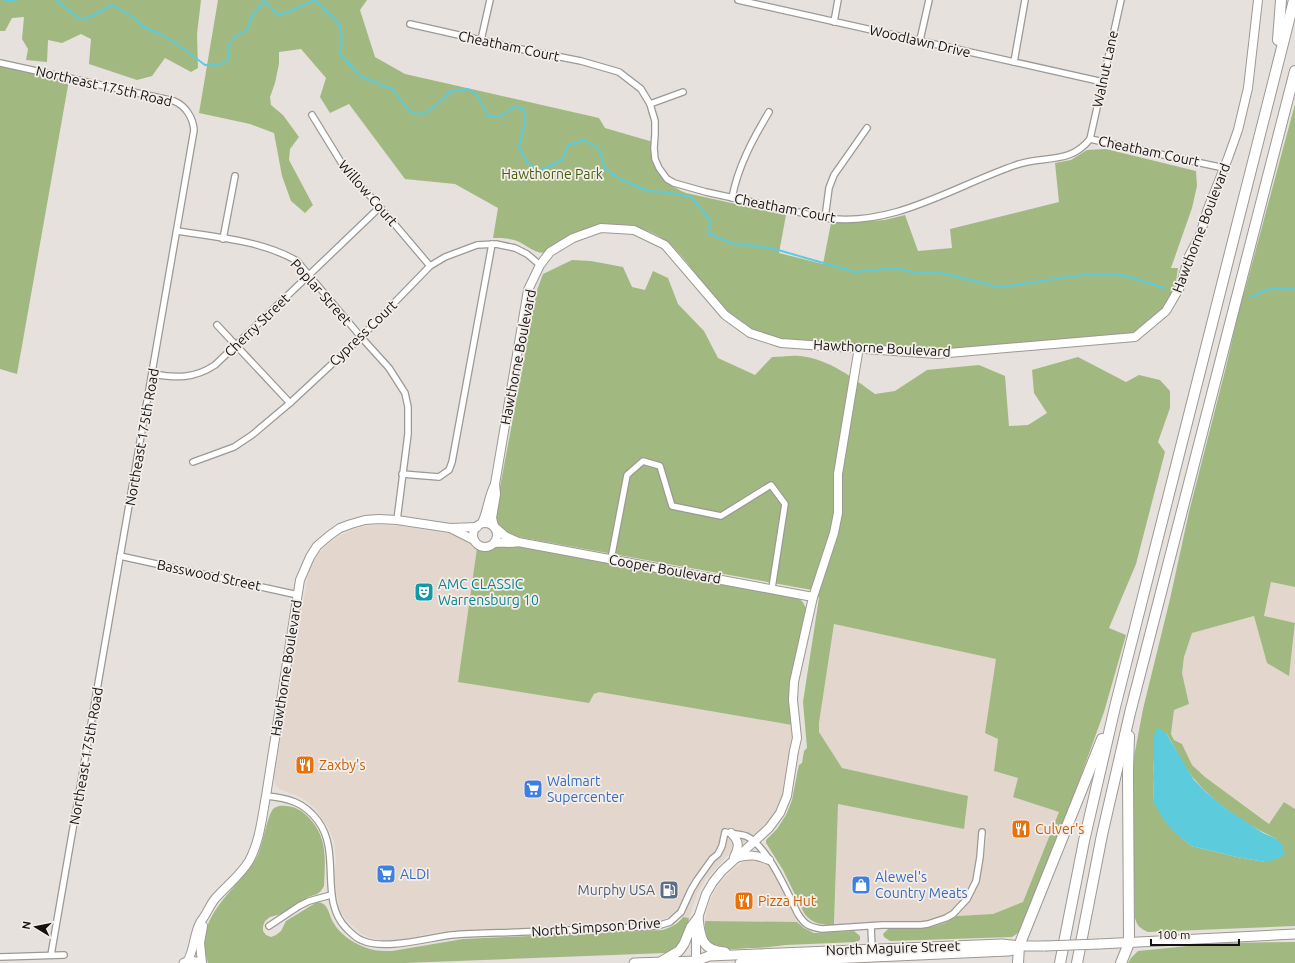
<svg xmlns="http://www.w3.org/2000/svg" width="1295" height="963" font-family="Ubuntu,sans-serif">
	<style>
		.built { fill: #e2d6cd }
		.green { fill: #a1b981; fill-rule: evenodd }
		.water { fill: #5ccbdb }
		.lines { fill: none; stroke-linecap: round; stroke-linejoin: round }
		.stream { stroke: #5ccbdb; stroke-width: 2 }
		.street-casing { stroke: #9c9894; stroke-width: 8 }
		.secondary-casing { stroke: #9c9894; stroke-width: 10 }
		.primary-casing { stroke: #9c9894; stroke-width: 11 }
		.highway-casing { stroke: #9c9894; stroke-width: 12 }
		.street { stroke: #fff; stroke-width: 5.5 }
		.secondary { stroke: #fff; stroke-width: 8 }
		.primary { stroke: #fff; stroke-width: 9 }
		.highway { stroke: #fff; stroke-width: 10 }
		.primary-bridge-casing { stroke: #9c9894; stroke-width: 11; stroke-linecap: butt }
		.primary-bridge { stroke: #fff; stroke-width: 9 }
		.labels { text-anchor: middle; dominant-baseline: central; stroke-width: 3.5; stroke-linejoin: round; paint-order: stroke }
		.street-label { font-size: 14px; fill: #131210; stroke: #f4eeeb }
		.park-label { font-size: 14px; fill: #445e10; stroke: #f4eeeb }
		.culture-label { font-size: 14px; fill: #0d838f; stroke: #f4eeeb; text-anchor: start }
		.food-label { font-size: 14px; fill: #c56008; stroke: #f4eeeb; text-anchor: start }
		.shop-label { font-size: 14px; fill: #366cbe; stroke: #f4eeeb; text-anchor: start }
		.service-label { font-size: 14px; fill: #4e5e75; stroke: #f4eeeb; text-anchor: end }
	</style>
	<rect width="100%" height="100%" fill="#e6e1dd"/>
	<!-- built -->
	<g class="built">
		<polygon points="379,525 401,526 458,535 469,539 477,548 458,681 589,703 594,694 599,692 792,725 793,738 789,766 784,790 776,814 769,822 753,836 727,856 706,879 698,892 689,918 674,914 659,921 652,923 443,931 392,941 370,938 359,932 345,918 340,910 337,897 335,879 336,858 334,841 329,829 314,807 305,800 294,794 284,791 278,788 275,784 274,777 302,608 309,572 314,561 320,552 327,545 339,536 352,530 364,526"/>
		<polygon points="1271,582 1295,587 1295,623 1264,617"/>
		<polygon points="1255,616 1267,663 1289,675 1295,629 1295,809 1284,802 1270,824 1205,777 1192,765 1182,744 1174,740 1171,734 1174,710 1189,704 1182,673 1184,657 1192,633"/>
		<polygon points="834,624 997,659 998,739 994,771 1018,778 1013,797 1059,812 1023,902 993,914 957,916 964,908 978,886 988,834 980,832 972,880 964,898 957,906 948,913 940,917 921,922 835,925 837,804 964,829 968,797 842,768 819,732 819,723"/>
		<polygon points="751,858 769,864 797,922 705,921 707,909 712,896 718,885 731,871 746,860"/>
	</g>
	<!-- green -->
	<g class="green">
		<polygon points="0,0 201,0 197,34 198,68 191,72 165,58 152,76 137,80 89,64 91,39 81,34 62,43 48,40 47,62 26,60 28,49 22,39 24,17 12,18 5,31 0,31"/>
		<path d="M218 0H367L360 10 375 57 405 74 599 118 605 128 653 142C653 149 653 157 655 164 659 179 672 187 686 193L786 215 779 253 823 264 831 223 885 220 905 215 918 251 952 248 950 229 1059 202 1055 163 1071 160 1087 150 1106 149 1196 171 1197 186 1192 208 1171 268H1178L1176 281 1165 308 1137 333 928 352 770 338C757 334 744 327 733 318 700 292 685 240 641 229 626 224 606 222 590 228 582 231 574 237 567 242 561 245 554 251 548 252 537 256 527 245 517 241 510 238 501 238 493 238L498 208 455 184 405 179 349 104 330 113 320 97 326 78 301 49 279 52V64L275 83 270 97 271 105 283 115 299 137 290 149 289 160 313 205 305 213 291 201 282 176 274 133 250 124 199 113Z"/>
		<polygon points="0,65 69,80 17,374 0,369"/>
		<path d="M1295 104V587L1271 582 1264 616 1295 623 1289 676 1267 663 1254 616 1192 633 1184 657 1182 673 1189 704 1174 710 1171 734 1174 740 1182 744 1192 765 1205 777 1269 824 1284 802 1295 809V926L1148 932C1141 929 1137 926 1135 918L1132 781 1133 762 1143 709 1170 599 1189 512 1226 367 1241 301 1245 290ZM1166 733C1176 748 1183 766 1195 780 1216 805 1247 825 1277 839L1265 862 1237 857 1191 846 1182 838 1154 803 1153 777 1154 759Z"/>
		<path d="M572 260 591 261 623 267 632 287 645 290 653 271 668 278 678 304 704 331 718 358 755 375 772 357C781 357 791 355 800 356 829 359 853 378 875 394L895 391 927 370 979 365 1005 376 1009 426 1028 425 1047 413 1034 393 1032 370 1078 357 1126 382 1139 375 1160 380 1170 391V408L1158 442 1165 452 1136 564 1109 628 1126 635 1104 712 1078 784H1081L1021 931 1012 937 890 941 884 937 883 934 888 929 927 928 945 923 957 916 993 914 1023 902 1059 812 1013 797 1018 778 994 771 998 739 985 733 996 659 834 624 819 723V732L842 768 968 796 964 829 838 804 834 925C822 925 812 924 804 913L783 870 766 843V840L777 829 786 815 792 800 798 769 799 765 802 763 804 751 807 748 803 702 819 598 816 593 812 590 513 536C495 529 495 521 497 503L537 290 543 274Z"/>
		<path d="M515 546 797 598 802 601 806 608 795 667 792 725 599 692 594 694 589 703 458 682 477 548C488 552 489 548 499 547 504 546 510 546 515 546Z"/>
		<path d="M279 806C292 805 301 809 310 819 328 838 325 861 324 886L321 891 317 894 308 897 281 914 270 917 265 921 263 926V931L266 935 271 937 276 935 281 931 286 921 317 902C329 903 328 913 333 922 340 935 356 945 370 949 377 951 384 951 392 951L463 939 662 930C670 928 678 924 683 917L689 918C685 935 684 947 665 953L404 963H208C191 917 237 891 257 857 263 846 267 814 274 808 275 807 278 807 279 806Z"/>
		<path d="M705 921 797 922 804 928 814 933 854 931 860 936V940L857 942 786 945C773 947 761 948 748 948 725 950 703 953 705 921Z"/>
		<polygon points="1295,942 1295,963 1128,963 1131,958 1138,951 1217,943"/>
	</g>
	<!-- water -->
	<polygon class="water" points="1158,728 1166,733 1194,780 1207,793 1225,808 1263,833 1277,839 1284,847 1284,855 1274,860 1265,862 1237,857 1191,846 1171,829 1162,817 1154,803 1153,777 1154,759 1153,741 1155,732"/>
	<g class="lines">
		<!-- stream -->
		<g class="stream">
			<polyline points="5,0 7,1 16,0"/>
			<path d="M56 0 80 19 92 16 112 5 134 18 144 27 162 35 176 43 205 65 221 64 229 59 228 46 236 36 248 29 251 17 264 1 272 8 278 15 293 10 315 0C319 5 338 22 340 25 343 34 341 45 340 54L360 76 392 89 411 113 424 114 436 105 451 91 468 89 477 95 489 117 501 116 515 106 524 110 525 123 519 147 527 162 539 171 562 160 568 145 585 140 599 149 605 168 618 178 647 191 665 192 691 197 710 220 709 234 731 243 771 248 855 272 894 268 918 273H940L1000 287 1084 275 1119 274 1165 288"/>
			<polyline points="1251,297 1268,289 1295,288"/>
		</g>
		<!-- street casing -->
		<g class="street-casing">
			<g id="street">
				<polyline points="738,0 1103,82"/>
				<polyline points="834,22 838,0"/>
				<path d="M410 24 525 50 581 61 619 72 641 89 650 104 655 121V134L654 148 655 159 659 168 667 179 674 183 706 192 825 218C893 228 954 186 1016 165 1043 155 1070 165 1090 139L1224 168"/>
				<polyline points="481,40 490,0"/>
				<polyline points="920,40 929,0"/>
				<polyline points="1014,62 1025,0"/>
				<path d="M0 63 174 101C186 106 193 118 194 130L51 955"/>
				<polyline points="650,104 683,92"/>
				<polyline points="312,115 344,167 380,207 430,266"/>
				<polyline points="1090,139 1121,0"/>
				<path d="M732 198C738 166 753 139 769 112"/>
				<polyline points="825,218 829,188 834,175 867,128"/>
				<path d="M177 231C217 237 263 241 297 261L361 337 389 368 405 393 408 407V434L397 520"/>
				<polyline points="223,239 235,176"/>
				<polyline points="217,325 290,403"/>
				<path d="M153 374C176 378 194 379 215 365L380 207"/>
				<polyline points="193,462 234,447 252,435 290,403 361,337 430,266 445,257 477,245 496,244 515,248 527,254 540,265"/>
				<polyline points="402,474 439,477 449,470 452,462 492,244"/>
				<polyline points="120,556 298,595"/>
				<polyline points="611,559 627,475 643,461 660,466 672,506 721,516 771,485 785,504 772,588"/>
				<path d="M266 796C288 798 304 802 318 821 342 853 318 900 347 929 351 933 356 938 361 940 384 951 427 938 451 935 474 933 497 933 521 932 561 930 601 929 641 927L657 926 670 922 681 912 691 890 697 880 712 859 718 854 722 846 725 832C732 834 740 834 746 836 768 846 788 894 798 914 805 925 809 927 822 929L882 925H921L928 924 946 918 953 914 967 899 976 881 980 857 982 832"/>
				<polyline points="269,926 299,906 309,901 331,895"/>
				<polyline points="871,926 872,949"/>
				<polyline points="0,957 64,955"/>
			</g>
		</g>
		<!-- secondary casing -->
		<g class="secondary-casing">
			<g id="secondary">
				<path d="M482 523C488 510 488 498 495 484"/>
				<circle cx="485" cy="535" r="12"/>
				<polyline points="494,526 492,518 496,494 495,484 528,290 540,265 550,252 573,238 601,228 634,230 665,245 725,315 750,333 781,343 937,354 1135,337 1166,311 1180,287 1189,256 1200,235 1207,211 1228,158 1238,130 1248,88 1258,0"/>
				<polyline points="450,528 474,540"/>
				<polyline points="496,528 505,536 518,542"/>
				<path d="M494 543C502 542 510 544 518 542L813 597"/>
				<path d="M731 833C740 842 739 847 734 857"/>
				<path d="M736 858C750 854 756 855 769 860"/>
				<path d="M187 962C195 950 193 934 201 921 206 915 209 907 214 900 225 887 240 876 249 861 260 841 262 817 266 796L300 580 310 557 317 546 330 535 340 528 351 524 365 520 379 519 397 520 450 528 477 527"/>
				<polyline points="202,963 200,943 203,926"/>
				<polyline points="696,963 696,931 698,918 706,894 713,882 722,871 769,828 780,813 787,796 794,751 797,738 793,700 794,682 813,597 834,533 838,513 838,474 859,347"/>
			</g>
		</g>
		<!-- primary casing -->
		<g class="primary-casing">
			<g id="primary">
				<path d="M698 918C700 937 702 951 725 952"/>
				<polyline points="1099,944 1295,934"/>
				<polyline points="662,961 679,951 684,944 691,927 698,918"/>
				<polyline points="184,963 192,961 200,963"/>
				<polyline points="634,963 696,961 709,956 1002,944 1019,946 1045,946"/>
				<polyline points="740,963 1008,951 1013,950 1019,946"/>
			</g>
		</g>
		<!-- highway casing -->
		<g class="highway-casing">
			<g id="highway">
				<polyline points="1278,40 1281,0"/>
				<polyline points="1018,963 1019,946 1102,739"/>
				<polyline points="1060,963 1084,841 1115,707 1294,0"/>
				<polyline points="1077,963 1102,835 1130,713 1295,71"/>
				<polyline points="1121,963 1129,943 1128,771 1129,736"/>
			</g>
		</g>
		<!-- street -->
		<use href="#street" class="street"/>
		<!-- secondary -->
		<use href="#secondary" class="secondary"/>
		<!-- primary -->
		<use href="#primary" class="primary"/>
		<!-- highway -->
		<use href="#highway" class="highway"/>
		<!-- primary-bridge casing -->
		<g class="primary-bridge-casing">
			<polyline id="primary-bridge" points="1045,946 1099,944"/>
		</g>
		<!-- primary-bridge -->
		<use href="#primary-bridge" class="primary-bridge"/>
	</g>
	<!-- icons -->
	<defs>
		<g id="theatre-square" transform="scale(1)"><rect x="-9" y="-9" width="18" height="18" rx="4" fill="#0f9aa8" stroke="#f4eeeb"/><path d="M-5-5.5Q0-4 5-5.5V0Q5 5 0 6Q-5 5-5 0ZM-3.3-2.5H-1v1.5H-3.3ZM1-2.5H3.3v1.5H1ZM-2.8 1Q0 5.5 2.8 1Z" fill="#fff"/></g>
		<g id="restaurant-square" transform="scale(1)"><rect x="-9" y="-9" width="18" height="18" rx="4" fill="#e8710a" stroke="#f4eeeb"/><path d="M-5-6h1v4h1v-4h1v4h1v-4h1v5L-1.5 .5V6h-2V.5L-5-1ZM5-6V6H3V1.5H1.5Q1.5-4 5-6Z" fill="#fff"/></g>
		<g id="supermarket-square" transform="scale(1)"><rect x="-9" y="-9" width="18" height="18" rx="4" fill="#3f7fe0" stroke="#f4eeeb"/><path d="M-6-5.5h2.5l.6 2H6L4.5 2H-2.5L-4.4-4H-6ZM-1.5 3.2a1.3 1.3 0 1 0 .1 0ZM3 3.2a1.3 1.3 0 1 0 .1 0Z" fill="#fff"/></g>
		<g id="shop-square" transform="scale(1)"><rect x="-9" y="-9" width="18" height="18" rx="4" fill="#3f7fe0" stroke="#f4eeeb"/><path d="M-5-2.5h2.3a2.7 3.5 0 0 1 5.4 0H5L5.5 6h-11ZM-1.5-2.5h3a1.5 2.3 0 0 0-3 0Z" fill="#fff"/></g>
		<g id="fuel-square" transform="scale(1)"><rect x="-9" y="-9" width="18" height="18" rx="4" fill="#5c6f8a" stroke="#f4eeeb"/><path d="M-5.5-6h7V0h2V4h1.3V-2.5L3-4.5l.8-.8L6-3V5H2.5V1h-1V6h-7ZM-4.2-4.7v3.2H.2V-4.7Z" fill="#fff"/></g>
	</defs>
	<g fill-rule="evenodd">
		<use href="#theatre-square" x="424" y="592"/>
		<use href="#restaurant-square" x="305" y="765"/>
		<use href="#supermarket-square" x="533" y="789"/>
		<use href="#restaurant-square" x="1021" y="829"/>
		<use href="#supermarket-square" x="386" y="874"/>
		<use href="#shop-square" x="861" y="885"/>
		<use href="#fuel-square" x="669" y="890"/>
		<use href="#restaurant-square" x="744" y="901"/>
	</g>
	<g class="labels">
		<!-- street labels -->
		<g class="street-label">
			<text transform="translate(920 41) rotate(13)">Woodlawn Drive</text>
			<text transform="translate(509 46) rotate(12)">Cheatham Court</text>
			<text transform="translate(1105 69) rotate(-78)">Walnut Lane</text>
			<text transform="translate(104 86) rotate(13)">Northeast 175th Road</text>
			<text transform="translate(1149 151) rotate(12)">Cheatham Court</text>
			<text transform="translate(368 193) rotate(49)">Willow Court</text>
			<text transform="translate(785 208) rotate(11)">Cheatham Court</text>
			<text transform="translate(1201 228) rotate(-69)">Hawthorne Boulevard</text>
			<text transform="translate(321 292) rotate(48)">Poplar Street</text>
			<text transform="translate(257 325) rotate(-44)">Cherry Street</text>
			<text transform="translate(363 333) rotate(-44)">Cypress Court</text>
			<text transform="translate(882 348) rotate(3)">Hawthorne Boulevard</text>
			<text transform="translate(518 357) rotate(-79)">Hawthorne Boulevard</text>
			<text transform="translate(142 437) rotate(-80)">Northeast 175th Road</text>
			<text transform="translate(665 569) rotate(10)">Cooper Boulevard</text>
			<text transform="translate(209 575) rotate(12)">Basswood Street</text>
			<text transform="translate(286 668) rotate(-81)">Hawthorne Boulevard</text>
			<text transform="translate(86 756) rotate(-80)">Northeast 175th Road</text>
			<text transform="translate(596 927) rotate(-4)">North Simpson Drive</text>
			<text transform="translate(893 948) rotate(-2)">North Maguire Street</text>
		</g>
		<!-- park labels -->
		<g class="park-label">
			<text x="552" y="174">Hawthorne Park</text>
		</g>
		<!-- culture labels -->
		<g class="culture-label">
			<text x="438" y="584">AMC CLASSIC<tspan x="438" dy="16">Warrensburg 10</tspan></text>
		</g>
		<!-- food labels -->
		<g class="food-label">
			<text x="319" y="765">Zaxby's</text>
			<text x="1035" y="829">Culver's</text>
			<text x="758" y="901">Pizza Hut</text>
		</g>
		<!-- shop labels -->
		<g class="shop-label">
			<text x="547" y="781">Walmart<tspan x="547" dy="16">Supercenter</tspan></text>
			<text x="400" y="874">ALDI</text>
			<text x="875" y="877">Alewel's<tspan x="875" dy="16">Country Meats</tspan></text>
		</g>
		<!-- service labels -->
		<g class="service-label">
			<text x="655" y="890">Murphy USA</text>
		</g>
	</g>
	<!-- north arrow -->
	<g transform="translate(36 927) rotate(280)" stroke="#f4eeeb" stroke-width="3" paint-order="stroke">
	<path d="M0-3L7 15L0 10L-7 15Z" fill="#131210"/>
	<text y="-6" font-size="11" font-weight="bold" text-anchor="middle" fill="#131210">N</text>
	</g>
	<!-- scale -->
	<path d="M1151 939v6h88v-6" fill="none" stroke="#131210" stroke-width="2"/>
	<text x="1157" y="939" font-size="12" fill="#131210" stroke="#f4eeeb" stroke-width="3" paint-order="stroke">100 m</text>
</svg>
